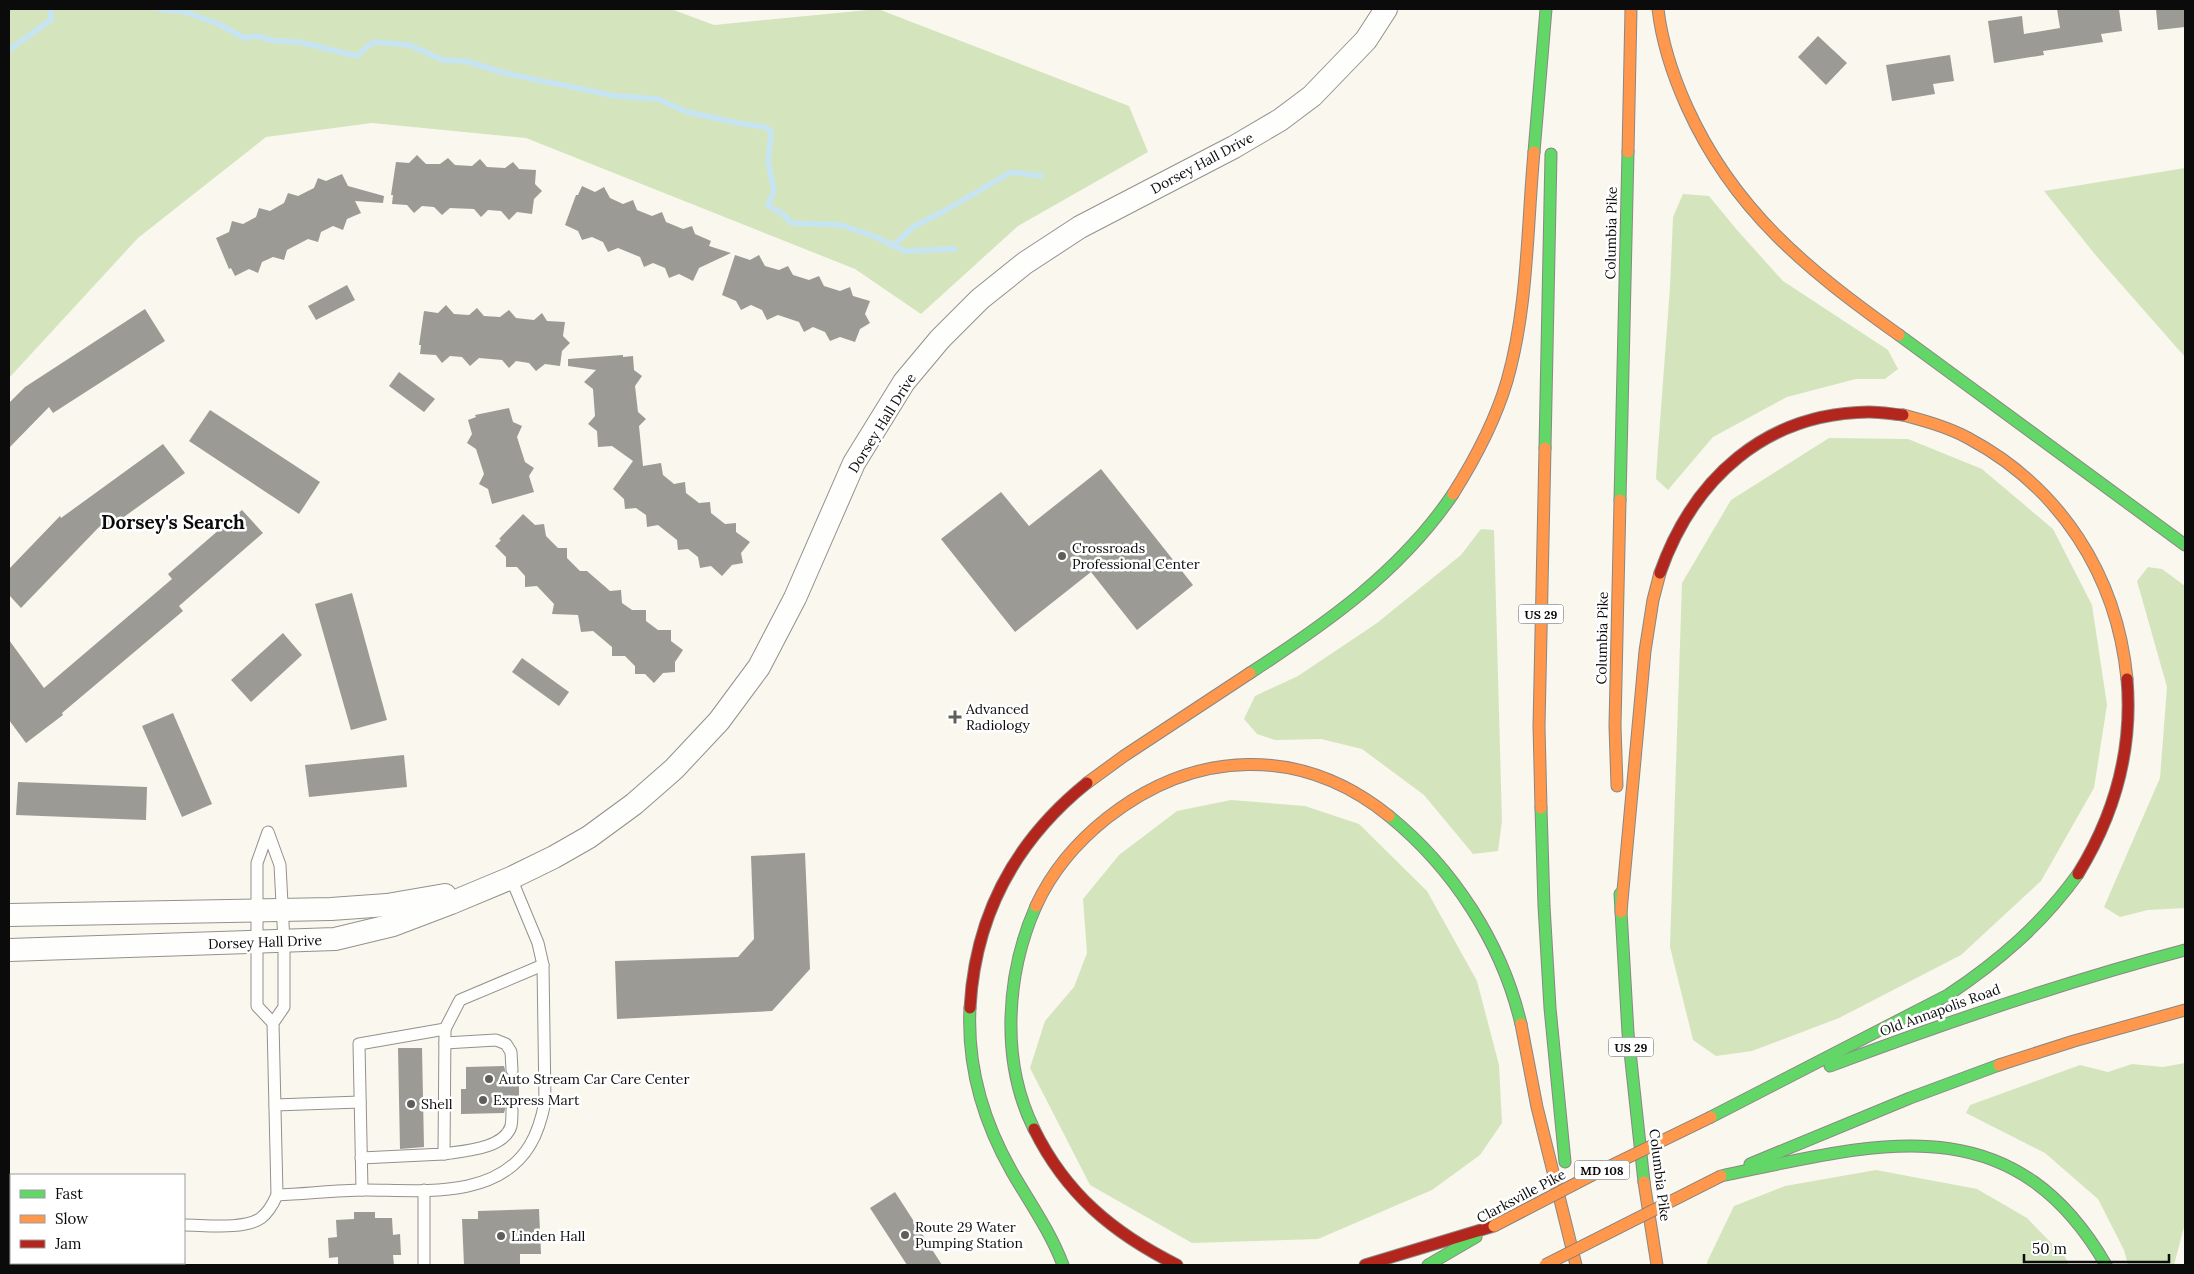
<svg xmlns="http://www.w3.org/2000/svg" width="2194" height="1274" font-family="Lora,serif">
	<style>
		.forest { fill: #d4e5be }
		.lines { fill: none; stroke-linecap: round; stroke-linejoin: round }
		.stream { stroke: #c7e4f2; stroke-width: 5.5 }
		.building { fill: #9c9a95 }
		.lane-casing { stroke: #93918d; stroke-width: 13 }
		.street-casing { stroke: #93918d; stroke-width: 24 }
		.fast-casing { stroke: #898884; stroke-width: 13 }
		.slow-casing { stroke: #898884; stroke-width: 13 }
		.jam-casing { stroke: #898884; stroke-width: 13 }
		.lane { stroke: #fefefc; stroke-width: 11 }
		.street { stroke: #fefefc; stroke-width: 22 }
		.fast { stroke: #63d668; stroke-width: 11 }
		.slow { stroke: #ff974d; stroke-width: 11 }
		.jam { stroke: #b3261e; stroke-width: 11 }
		.slow-bridge-casing { stroke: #807f7a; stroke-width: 13; stroke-linecap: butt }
		.slow-bridge { stroke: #ff974d; stroke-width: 11 }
		.poi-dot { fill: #5f5e5a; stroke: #fff; stroke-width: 2 }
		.labels { text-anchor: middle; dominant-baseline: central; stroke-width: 5; stroke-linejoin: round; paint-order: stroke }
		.shield { fill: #fff; stroke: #545454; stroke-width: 1 }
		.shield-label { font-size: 12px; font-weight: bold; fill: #0b0b0b }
		.street-label { font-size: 14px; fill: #0b0b0b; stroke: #fff }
		.poi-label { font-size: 14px; fill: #0b0b0b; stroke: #fff; text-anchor: start }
		.district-label { font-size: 19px; font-weight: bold; fill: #0b0b0b; stroke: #fff }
	</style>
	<rect width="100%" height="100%" fill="#faf7ee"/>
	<!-- forest -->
	<g class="forest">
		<polygon points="9,9 671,9 714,25 878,9 1129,106 1148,152 1018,226 921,314 855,269 526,138 372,123 266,137 138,238 9,378"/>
		<polygon points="2185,168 2185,357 2098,258 2044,191"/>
		<polygon points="1683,194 1709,196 1737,230 1783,281 1888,350 1898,369 1885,379 1856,379 1787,397 1713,437 1668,490 1656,479 1657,462 1670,287 1673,217"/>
		<polygon points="1829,438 1908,439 1982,469 2053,529 2092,605 2107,705 2094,788 2041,881 1961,955 1839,1018 1752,1051 1716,1056 1693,1040 1670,947 1682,583 1731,500"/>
		<polygon points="1481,529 1494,530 1502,821 1498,851 1473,854 1424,795 1362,749 1321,739 1275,740 1257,734 1244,719 1255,696 1298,676 1377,623 1461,555"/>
		<polygon points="2148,567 2162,569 2185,586 2185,908 2148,910 2120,917 2104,907 2160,778 2167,687 2137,581"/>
		<polygon points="1231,800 1305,806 1359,824 1427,891 1477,981 1499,1065 1502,1123 1480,1155 1432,1190 1318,1239 1192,1243 1090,1185 1030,1068 1045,1021 1074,987 1087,953 1083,899 1119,855 1177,811"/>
		<polygon points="2185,1063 2185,1223 2174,1265 2128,1265 2124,1250 2098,1199 2045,1153 1966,1113 1970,1105 2080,1065 2108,1072 2132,1064 2163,1067"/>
		<polygon points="1876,1170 1977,1189 2027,1218 2065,1257 2069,1265 1707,1265 1707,1262 1734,1206 1785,1186"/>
	</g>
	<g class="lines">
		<!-- stream -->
		<g class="stream">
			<polyline points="158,9 185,12 219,24 244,38 256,36 275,41 299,42 357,56 373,42 409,45 443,60 465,61 508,74 616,96 658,99 687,112 738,123 765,127 771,131 768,161 774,191 768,205 784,215 791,223 841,225 873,236 905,251 955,249"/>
			<polyline points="9,50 52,19 50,9"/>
			<polyline points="893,246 913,227 946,210 1011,172 1041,176"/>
		</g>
	</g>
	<!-- building -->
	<g class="building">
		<polygon points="2057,9 2119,9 2122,31 2101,34 2103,42 2043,51 2044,55 1994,63 1988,21 2022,16 2024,34 2060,28"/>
		<polygon points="2156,9 2185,9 2185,27 2158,30"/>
		<polygon points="1818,36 1847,63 1826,85 1798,57"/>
		<polygon points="1950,55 1954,81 1933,84 1935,94 1892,101 1886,65"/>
		<polygon points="417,155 426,164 440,164 448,158 455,165 472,166 480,159 487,167 505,168 513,162 519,169 536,170 535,184 542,191 534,199 532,214 517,212 509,220 501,211 488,210 481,217 474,209 450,208 442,215 434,207 422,206 414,213 407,205 392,204 393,195 391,195 396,162 409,163"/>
		<polygon points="342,174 348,186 384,196 383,203 355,201 361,213 347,219 343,230 333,226 321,232 318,242 308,239 287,250 284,260 273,257 262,262 258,273 249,269 235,276 231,268 229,269 216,238 229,232 232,221 243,224 256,217 259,208 270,211 284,203 288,193 298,196 314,188 318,178 326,181"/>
		<polygon points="582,186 595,192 604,187 610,198 623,204 633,200 637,210 652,216 662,212 666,222 683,229 692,226 695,234 711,241 709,246 731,253 699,268 693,281 679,274 669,278 665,268 653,263 644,267 640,257 618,248 608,252 603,242 592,237 582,240 578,231 565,225 576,195 578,195"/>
		<polygon points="735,255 750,260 759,255 765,266 779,270 788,266 793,275 809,280 819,276 824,286 840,291 850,287 853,296 870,301 865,314 870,323 860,329 855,342 840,337 830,341 825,332 813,327 804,332 799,322 778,315 767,320 762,310 751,305 741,310 736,301 722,295"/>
		<polygon points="347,285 355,300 316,320 308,306"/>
		<polygon points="446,305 454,314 469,315 477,308 484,316 500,317 509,310 516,318 534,320 542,313 547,321 565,322 563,336 570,343 562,351 560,366 545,364 536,371 529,363 516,361 509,368 502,360 479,358 470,366 462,357 450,356 442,363 436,355 420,354 421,345 419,345 424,311 438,313"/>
		<polygon points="145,309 165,341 53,413 49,407 9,448 9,403 25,387"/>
		<polygon points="623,355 623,357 633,356 634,370 642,376 635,386 638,412 646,419 639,426 643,466 661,463 663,475 674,484 685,482 686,493 699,503 710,502 711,513 725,524 736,523 736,532 750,542 741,553 743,563 732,565 722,576 711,566 700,568 698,557 688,549 678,550 677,540 658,525 647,527 646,515 636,508 625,509 624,499 613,489 633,461 612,446 598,447 597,431 588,424 595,416 593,389 584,382 596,370 568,366 568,359"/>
		<polygon points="399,372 435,399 424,412 389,386"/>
		<polygon points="509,408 513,422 522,426 517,437 525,462 534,468 529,476 534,492 492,504 488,489 479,484 484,474 476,449 467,443 472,434 468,420 476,417 475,415"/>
		<polygon points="210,410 320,482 299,514 189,441"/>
		<polygon points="163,444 185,473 103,532 99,527 21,608 9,595 9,569 60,516 61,518"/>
		<polygon points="1101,469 1193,585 1137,630 1091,572 1015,632 941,539 1001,492 1029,526"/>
		<polygon points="242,510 263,533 179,606 183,611 62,713 63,715 26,743 9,720 9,640 44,688 172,579 168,574"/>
		<polygon points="523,514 535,525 544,524 546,536 558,548 567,548 567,558 580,571 587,571 610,591 621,590 622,603 632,610 646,610 646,621 658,630 671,630 671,641 683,650 675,662 675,672 663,673 654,683 645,674 635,674 635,666 625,656 612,656 612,647 593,631 581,632 578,615 552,614 554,604 537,586 525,587 525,576 517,567 506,567 506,557 495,546 501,540 499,539"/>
		<polygon points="352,593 387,720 351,730 315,604"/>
		<polygon points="283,633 302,655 251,702 231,680"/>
		<polygon points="522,658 569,692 559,706 512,672"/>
		<polygon points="173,713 212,804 182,817 142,726"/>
		<polygon points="404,755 407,787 309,797 305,765"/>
		<polygon points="18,782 147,787 146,820 16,815"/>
		<polygon points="805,853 810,969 772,1011 617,1019 615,961 738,957 754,939 751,856"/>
		<polygon points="398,1048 422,1048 424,1147 400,1149"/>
		<polygon points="504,1066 506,1074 509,1077 516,1076 519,1071 519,1107 512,1103 506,1106 504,1113 461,1114 461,1089 466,1089 466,1067"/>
		<polygon points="895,1192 942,1265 907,1265 870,1208"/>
		<polygon points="539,1209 541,1254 520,1254 520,1265 464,1265 462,1219 478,1219 478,1211"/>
		<polygon points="354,1212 375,1212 375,1218 392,1218 393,1235 400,1234 401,1255 393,1255 394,1265 338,1265 338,1257 329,1258 328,1238 337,1237 336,1220 354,1219"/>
	</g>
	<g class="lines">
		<!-- lane casing -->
		<g class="lane-casing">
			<g id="lane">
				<polyline points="445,1043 496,1040 506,1044 511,1052 512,1070"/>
				<polyline points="275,1105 360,1102"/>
				<path d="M444 1154C463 1151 504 1149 511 1126 512 1121 512 1115 512 1110"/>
				<polyline points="361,1158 444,1154 445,1029"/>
				<polyline points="362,1190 359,1044 445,1029 460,1000 543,965"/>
				<polyline points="424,1190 424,1265"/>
				<path d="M277 1195C306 1194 336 1190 365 1190 420 1190 497 1200 530 1145 538 1132 542 1117 545 1102L543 965 538 943 511 878"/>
				<path d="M184 1225C205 1225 244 1230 261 1218 269 1212 273 1204 277 1195L273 1023 284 1007V942L280 865 268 832 257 863V1006L273 1023"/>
				<polyline points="9,1227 11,1227"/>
			</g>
		</g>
		<!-- street casing -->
		<g class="street-casing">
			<g id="street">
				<polyline points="9,915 331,909 387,905 445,895"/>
				<polyline points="9,950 335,939 393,925 451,903 511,878 554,857 589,837 634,804 674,769 719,721 759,667 795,598 854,463 904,382 940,339 980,299 1025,263 1080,227 1234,147 1280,120 1312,96 1366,40 1386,9"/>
			</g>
		</g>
		<!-- fast casing -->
		<g class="fast-casing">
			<g id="fast">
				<polyline points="1534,152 1546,9"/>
				<polyline points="1899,335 2185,545"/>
				<polyline points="1545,448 1551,154"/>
				<polyline points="1620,500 1628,152"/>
				<path d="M1250 673C1327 623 1401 571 1453 494"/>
				<polyline points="1541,808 1544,906 1550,1008 1565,1162"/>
				<path d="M1389 816C1453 868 1502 943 1521 1024"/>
				<polyline points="1620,894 1628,1033 1644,1182"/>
				<path d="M970 1008C967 1067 983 1121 1012 1172 1030 1203 1050 1231 1063 1265"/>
				<path d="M1830 1066C1947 1022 2064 982 2185 950"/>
				<path d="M1711 1117 1948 995C1999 961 2042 924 2078 874"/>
				<path d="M1034 1129C1000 1061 1006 974 1036 906"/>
				<polyline points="1750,1164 1910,1098 1999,1065"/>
				<path d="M1721 1176C1875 1144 2011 1101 2106 1265"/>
				<polyline points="1428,1265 1476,1237"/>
			</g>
		</g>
		<!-- slow casing -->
		<g class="slow-casing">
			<g id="slow">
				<path d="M1658 9C1662 43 1673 76 1687 107 1734 211 1808 270 1899 335"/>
				<polyline points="1628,152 1631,9"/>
				<path d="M1903 415C1925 421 1948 427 1968 438 2060 487 2117 575 2127 679"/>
				<path d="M1453 494C1475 459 1495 422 1507 381 1528 308 1527 228 1534 152"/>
				<polyline points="1087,783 1124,756 1250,673"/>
				<polyline points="1617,786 1615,726 1620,500"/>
				<polyline points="1541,808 1539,726 1545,448"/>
				<path d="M1036 906C1052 871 1078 841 1107 818 1195 749 1301 745 1389 816"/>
				<polyline points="1621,912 1645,651 1653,600 1660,573"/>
				<polyline points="1521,1024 1537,1107 1576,1265"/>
				<polyline points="1999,1065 2074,1041 2185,1010"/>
				<polyline points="1644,1182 1657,1265"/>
			</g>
		</g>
		<!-- jam casing -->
		<g class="jam-casing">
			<g id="jam">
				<path d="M1660 573C1693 479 1765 413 1869 412 1880 412 1892 414 1903 415"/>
				<path d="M2078 874C2115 814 2133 749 2127 679"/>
				<path d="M970 1008C975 915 1015 841 1087 783"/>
				<path d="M1034 1129C1066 1194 1113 1233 1177 1265"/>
				<polyline points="1365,1265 1494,1226"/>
			</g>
		</g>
		<!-- lane -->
		<use href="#lane" class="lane"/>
		<!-- street -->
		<use href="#street" class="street"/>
		<!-- fast -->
		<use href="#fast" class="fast"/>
		<!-- slow -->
		<use href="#slow" class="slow"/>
		<!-- jam -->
		<use href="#jam" class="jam"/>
		<!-- slow-bridge casing -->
		<g class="slow-bridge-casing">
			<g id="slow-bridge">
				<polyline points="1494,1226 1600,1171 1711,1117"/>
				<polyline points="1545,1265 1721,1176"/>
			</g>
		</g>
		<!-- slow-bridge -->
		<use href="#slow-bridge" class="slow-bridge"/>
	</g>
	<!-- markers -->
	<g class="poi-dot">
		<circle cx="1062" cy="556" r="5"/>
		<path d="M952.5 709.5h5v5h5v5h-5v5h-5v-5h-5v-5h5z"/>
		<circle cx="489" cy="1079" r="5"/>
		<circle cx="483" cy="1100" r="5"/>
		<circle cx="411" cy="1104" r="5"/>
		<circle cx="905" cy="1235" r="5"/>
		<circle cx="501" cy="1236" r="5"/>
	</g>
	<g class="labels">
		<!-- shield labels -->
		<g class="shield">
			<rect x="1518.5" y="604.5" width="45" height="19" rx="4"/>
			<rect x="1608.5" y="1037.5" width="45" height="19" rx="4"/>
			<rect x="1574.5" y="1160.5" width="55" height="19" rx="4"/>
		</g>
		<g class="shield-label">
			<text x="1541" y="614">US 29</text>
			<text x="1631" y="1047">US 29</text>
			<text x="1602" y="1170">MD 108</text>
		</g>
		<!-- street labels -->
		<g class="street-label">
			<text transform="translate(1202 163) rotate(-28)">Dorsey Hall Drive</text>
			<text transform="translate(1611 233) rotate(-89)">Columbia Pike</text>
			<text transform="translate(882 423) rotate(-58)">Dorsey Hall Drive</text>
			<text transform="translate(1602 638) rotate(-89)">Columbia Pike</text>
			<text transform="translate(265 942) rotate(-2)">Dorsey Hall Drive</text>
			<text transform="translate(1940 1010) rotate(-20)">Old Annapolis Road</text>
			<text transform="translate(1660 1175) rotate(83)">Columbia Pike</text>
			<text transform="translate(1521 1196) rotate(-28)">Clarksville Pike</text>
		</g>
		<!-- poi labels -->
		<g class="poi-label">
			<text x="1072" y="548">Crossroads<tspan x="1072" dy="16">Professional Center</tspan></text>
			<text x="966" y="709">Advanced<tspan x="966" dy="16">Radiology</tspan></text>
			<text x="499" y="1079">Auto Stream Car Care Center</text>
			<text x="493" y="1100">Express Mart</text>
			<text x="421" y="1104">Shell</text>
			<text x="915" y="1227">Route 29 Water<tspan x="915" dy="16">Pumping Station</tspan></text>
			<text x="511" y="1236">Linden Hall</text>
		</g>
		<!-- district labels -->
		<g class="district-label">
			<text x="173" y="522">Dorsey's Search</text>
		</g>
	</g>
	<!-- border -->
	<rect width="2194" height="1274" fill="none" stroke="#0b0b0b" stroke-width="20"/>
	<!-- legend -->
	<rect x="10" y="1174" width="175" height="90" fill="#ffffff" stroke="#9d9d9d"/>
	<rect x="20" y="1190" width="25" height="8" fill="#63d668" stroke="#9d9d9d"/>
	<text x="55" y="1199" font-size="15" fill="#0b0b0b">Fast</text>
	<rect x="20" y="1215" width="25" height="8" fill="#ff974d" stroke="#9d9d9d"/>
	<text x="55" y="1224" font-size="15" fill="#0b0b0b">Slow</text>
	<rect x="20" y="1240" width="25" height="8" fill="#b3261e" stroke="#9d9d9d"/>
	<text x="55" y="1249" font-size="15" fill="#0b0b0b">Jam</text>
	<!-- scale -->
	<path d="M2024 1254v8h145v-8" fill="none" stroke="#0b0b0b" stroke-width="2.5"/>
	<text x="2032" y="1254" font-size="15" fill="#0b0b0b" stroke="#ffffff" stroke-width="4" paint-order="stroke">50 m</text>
</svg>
